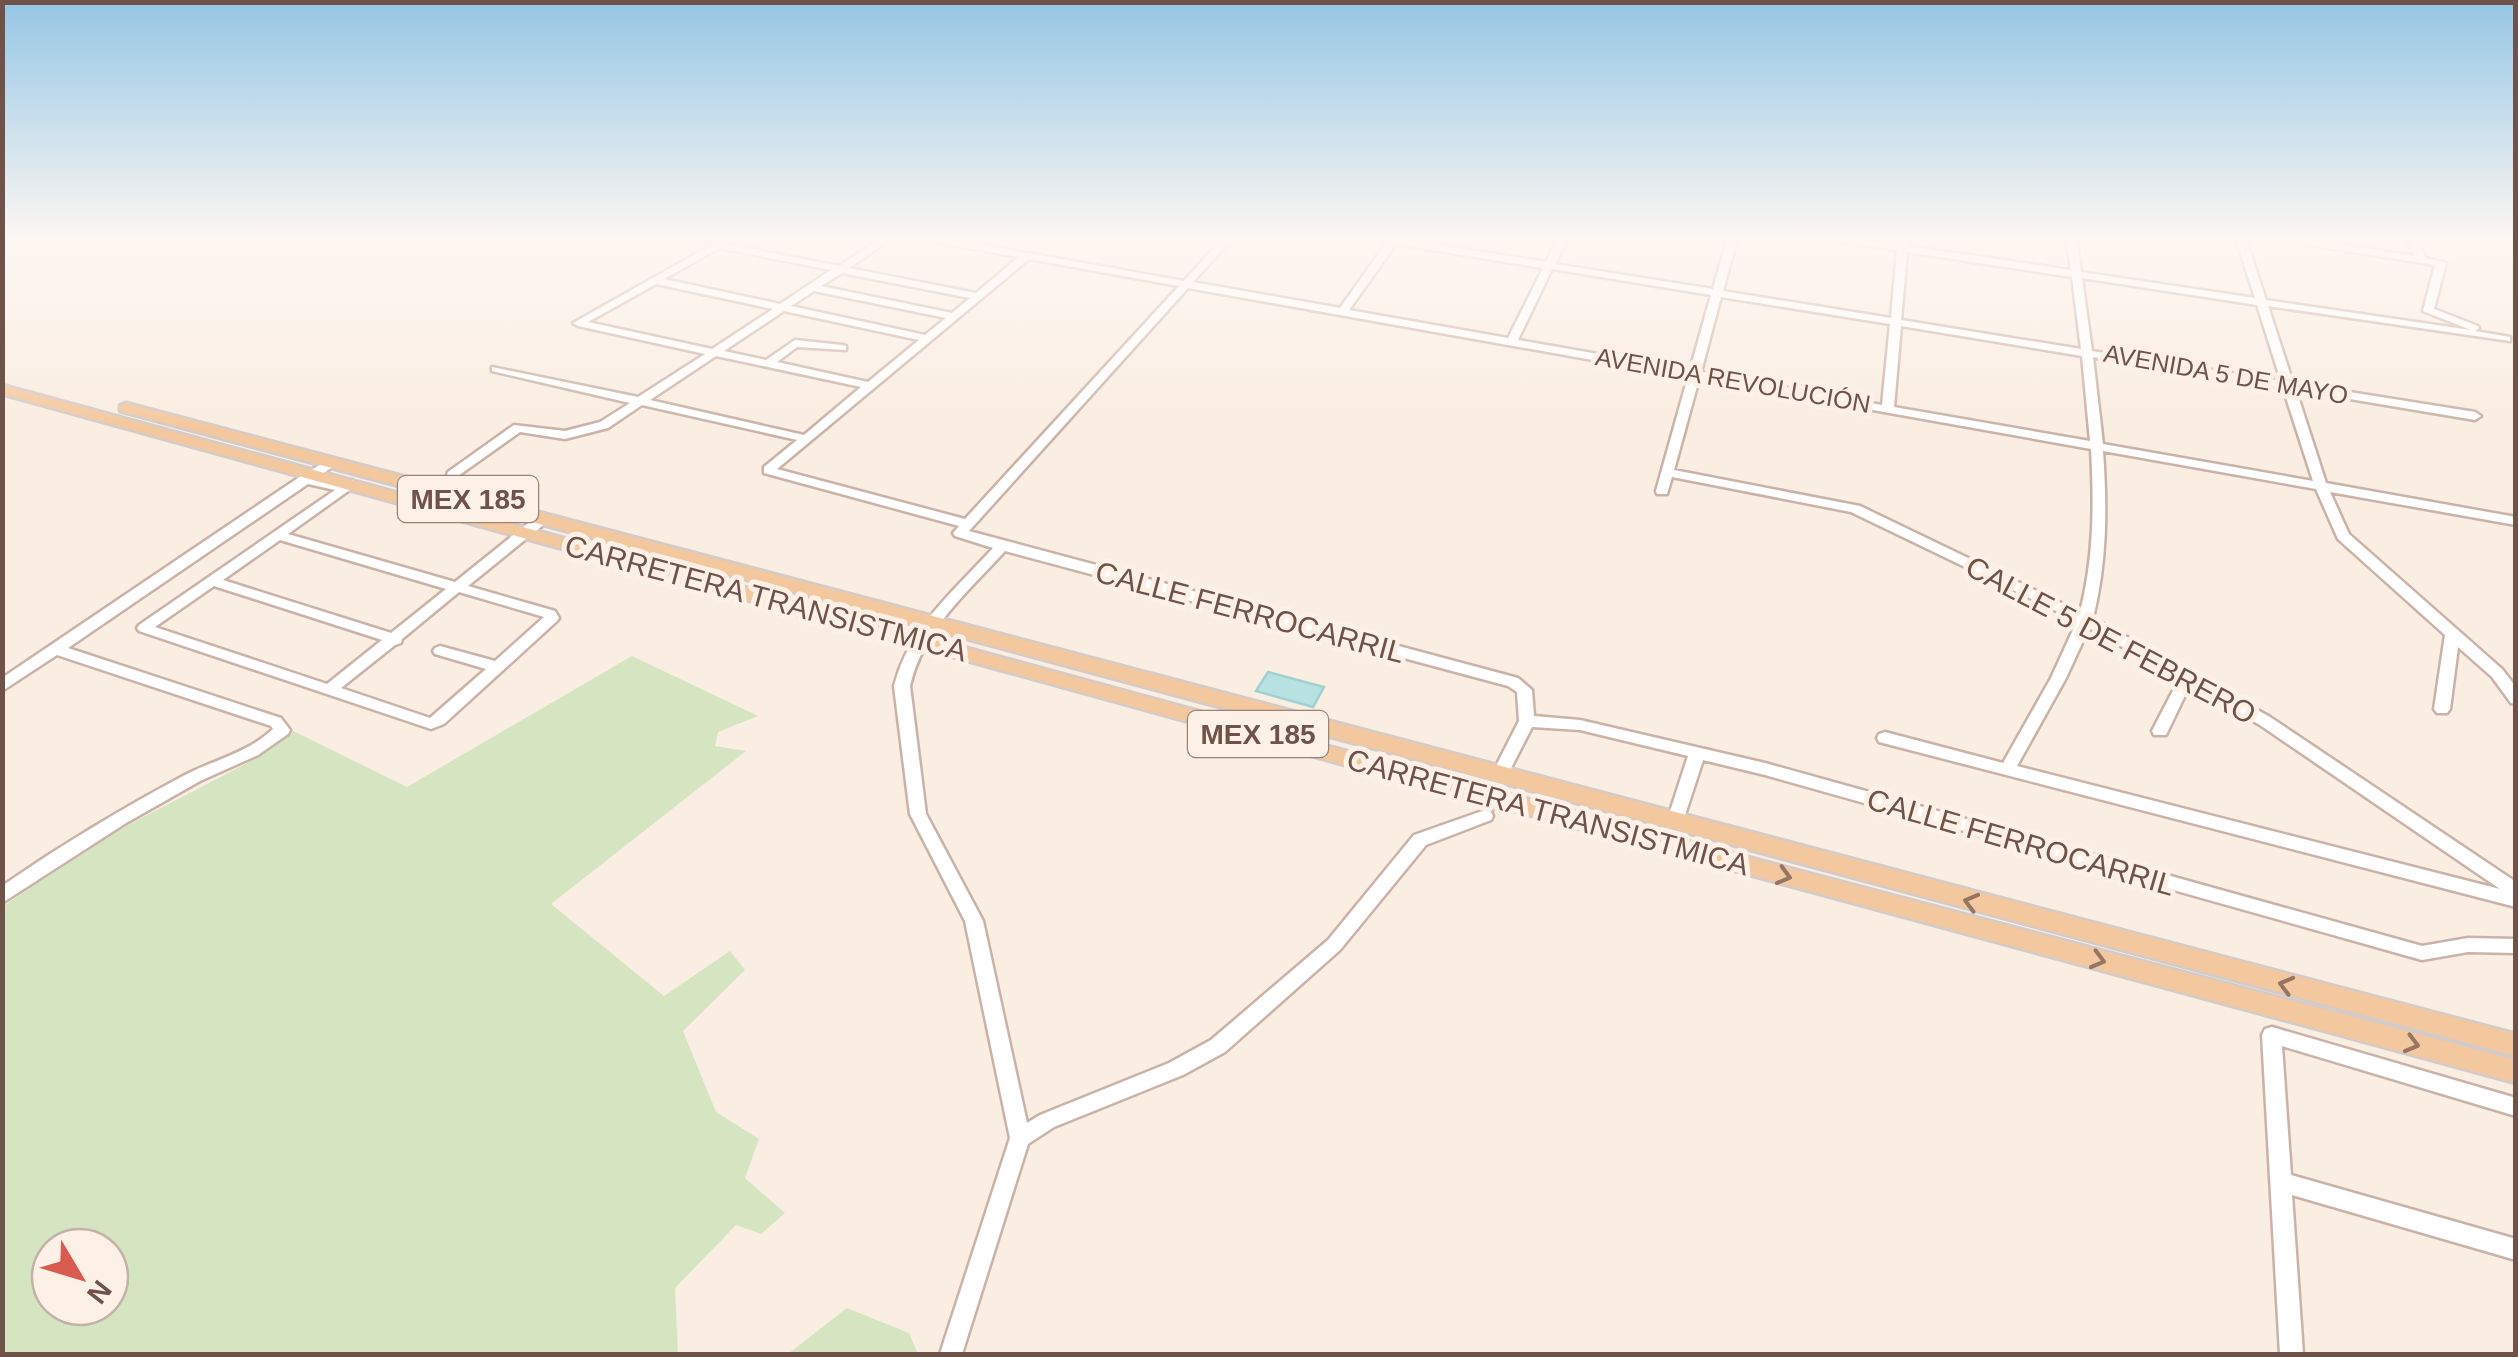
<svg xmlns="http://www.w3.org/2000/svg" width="2518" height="1357" font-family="Helvetica,sans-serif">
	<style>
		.green { fill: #d5e5c1; fill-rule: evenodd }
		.water { fill: #b8e1e1; stroke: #9fd1d2; stroke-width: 2.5 }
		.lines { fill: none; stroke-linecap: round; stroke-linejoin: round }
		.minor-tunnel { stroke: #d7c6bb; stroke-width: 15; stroke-dasharray: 15 8; stroke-linecap: butt }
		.minor-casing { stroke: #c9b3a9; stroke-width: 5 }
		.major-casing { stroke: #d4cbc9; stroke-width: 5 }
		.minor { fill: #fff; fill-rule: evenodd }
		.major { fill: #f4c89e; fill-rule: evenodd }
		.oneway { stroke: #977563 }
		.labels { text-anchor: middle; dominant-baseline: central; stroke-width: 10; stroke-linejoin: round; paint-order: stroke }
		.far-street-label { font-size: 25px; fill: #6f524a; stroke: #fdf1e7 }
		.shield { fill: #fdf1e7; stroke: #9a8279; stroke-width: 2.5 }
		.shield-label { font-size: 28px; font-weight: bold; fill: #6f524a }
		.street-label { font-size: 30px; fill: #6f524a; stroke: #fdf1e7 }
	</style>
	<rect width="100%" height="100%" fill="#faede1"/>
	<!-- green -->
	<g class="green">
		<path d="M632 656 758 716 718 732 715 746 746 751 551 904 664 996 730 951 745 970 683 1031 716 1112 759 1139 745 1178 785 1213 761 1234 736 1225 675 1288 678 1354H3L2 907 105 837 257 758 283 726 407 787ZM50 1247H110V1307H50Z"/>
		<polygon points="847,1308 909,1333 918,1354 788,1354"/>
	</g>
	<!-- water -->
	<polygon class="water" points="1268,672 1324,687 1313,707 1256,691"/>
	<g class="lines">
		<!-- minor-tunnel -->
		<polyline class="minor-tunnel" points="1485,816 1503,768"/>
		<!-- minor casing -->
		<g class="minor-casing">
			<g id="minor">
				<path d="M722 239H728L730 241 727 244 839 266 880 239H891L849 268 976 293 1019 257 933 242 928 239H949L1184 281 1222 239H1232L1193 282 1340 308 1387 242 1379 239H1401L1546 262 1557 239H1567L1555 264 1713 289 1727 239H1737L1723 291 1891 318 1897 250 1842 242 1837 239H1860L1898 244V239H1908L1907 246 2071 270 2067 239H2077L2081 272 2255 298 2236 239H2246L2266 300 2471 330 2423 311 2435 265 2290 242 2285 239H2307L2415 256 2406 239H2416L2426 258 2446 263 2434 309 2478 326 2479 328 2475 331 2510 337V341L2268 306 2293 383 2475 412 2481 416 2475 420 2296 390 2326 483 2516 517V525L2330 492 2349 534 2502 669 2516 687V704L2511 703 2492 677 2458 647 2450 709 2447 713H2437L2434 709 2445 635 2338 539 2316 489 2103 451C2107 508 2107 562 2093 618L2270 717 2516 882V907L1879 742 1877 738 1879 734 1885 732 2003 763 2051 678 2077 621 1851 512 1672 477 1667 494H1657L1656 491 1688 377 1188 288 969 531 1518 678 1532 690 1534 716 1580 720 1765 763 2422 946 2468 938 2516 939V953L2468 952 2422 960 1765 775 1703 760 1682 824 1680 828H1668L1666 824 1688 756 1580 730 1532 727 1509 772H1497L1495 768 1519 721 1517 692 1508 686 1005 551C967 593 923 629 910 686L926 814 983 921 1027 1123 1040 1115 1169 1063 1211 1040 1328 940 1414 835 1485 810 1491 812 1493 816 1491 820 1426 845 1340 950 1225 1052 1183 1075 1054 1127 1028 1144 962 1354H940L1010 1138 965 921 910 814 894 686C909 627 954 591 993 548L955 536 953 533 959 526 764 473V467L797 440 642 405 608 428 565 439 520 432 458 476 455 488 426 492 420 488 426 484 445 482 448 472 514 425 565 431 600 422 630 403 492 371V367L638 397 705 354 578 326 573 323ZM1396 244 1543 268 1508 338 1349 310ZM719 248 831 270 780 304 664 279ZM1907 252 2072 277 2081 349 1901 320ZM1029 259 1179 286 965 519 777 469ZM1552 269 1711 295 1690 370 1518 340ZM842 273 970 298 952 313 821 286ZM2082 278 2257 305 2281 381 2092 351ZM656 284 773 309 712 349 588 322ZM814 291 946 318 925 335 791 306ZM1721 297 1890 324 1882 405 1701 372ZM784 311 919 340 868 382 777 362 797 347 846 350V346L842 345 795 340 766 360 724 351ZM1901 326 2082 356 2090 441 1894 407ZM716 356 861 387 804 435 650 400ZM2093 357 2283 388 2313 481 2103 444ZM1699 379 2091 449C2094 504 2094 558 2080 612L1860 506 1674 470ZM2089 628 2179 679 2152 731 2154 735H2166L2190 685 2260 725 2500 889 2017 766 2066 678Z"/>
				<path d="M330 459 334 460V466L316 478 343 485 352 480 358 484 288 534 455 582 537 516H547L549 519 547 522 468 586 555 611 559 618 557 621 444 724 431 729 139 631 137 628 139 625 335 490 308 484 68 648 281 718 290 730 288 734 258 755 200 781 126 823 2 903V886C60 846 121 809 183 776 213 760 248 753 273 729L271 726 57 655 2 691V678L301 476ZM280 540 446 589 391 633 223 580ZM214 586 382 640 327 684 155 627ZM459 592 544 617 495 661 440 646 435 648 433 651 435 654 486 669 430 718 341 688 395 645 401 643 402 639Z"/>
				<polygon points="2272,1027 2516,1098 2516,1116 2282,1046 2291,1175 2516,1239 2516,1260 2292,1195 2303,1354 2280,1354 2262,1035 2265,1029"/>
			</g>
		</g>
		<!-- major casing -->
		<g class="major-casing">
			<g id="major">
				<polygon points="2,385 1301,739 2516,1060 2516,1083 1301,753 2,394"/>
				<polygon points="126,403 2516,1034 2516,1056 120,411 120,405"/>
			</g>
		</g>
		<!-- minor -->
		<use href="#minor" class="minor"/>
		<!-- major -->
		<use href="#major" class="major"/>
	</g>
	<!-- one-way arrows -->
	<defs><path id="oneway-chevron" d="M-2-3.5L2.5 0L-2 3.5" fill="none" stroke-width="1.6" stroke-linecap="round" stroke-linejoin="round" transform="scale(2.5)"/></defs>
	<g class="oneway">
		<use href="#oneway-chevron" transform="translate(1784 876) rotate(16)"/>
		<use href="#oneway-chevron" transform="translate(1971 902) rotate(-165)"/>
		<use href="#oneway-chevron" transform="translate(2098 960) rotate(15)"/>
		<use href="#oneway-chevron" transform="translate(2286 985) rotate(-165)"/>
		<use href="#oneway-chevron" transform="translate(2412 1044) rotate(15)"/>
	</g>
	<!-- sky -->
	<linearGradient id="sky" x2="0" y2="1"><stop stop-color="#95c6e5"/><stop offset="0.56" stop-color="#fdf7f2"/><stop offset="1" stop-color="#fdf7f2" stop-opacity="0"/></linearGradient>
	<rect width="2518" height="429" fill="url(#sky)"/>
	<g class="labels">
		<!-- far-street labels -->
		<g class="far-street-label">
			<text transform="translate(2226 374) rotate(10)">AVENIDA 5 DE MAYO</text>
			<text transform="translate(1733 380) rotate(10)">AVENIDA REVOLUCIÓN</text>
		</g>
		<!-- shield labels -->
		<g class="shield">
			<rect x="398" y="476" width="140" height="46" rx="8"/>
			<rect x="1188" y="711" width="140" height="46" rx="8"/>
		</g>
		<g class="shield-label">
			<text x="468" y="499">MEX 185</text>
			<text x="1258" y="734">MEX 185</text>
		</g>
		<!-- street labels -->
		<g class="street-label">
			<text transform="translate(766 598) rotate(15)">CARRETERA TRANSISTMICA</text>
			<text transform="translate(1250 612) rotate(15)">CALLE FERROCARRIL</text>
			<text transform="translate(2111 640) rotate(28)">CALLE 5 DE FEBRERO</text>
			<text transform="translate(1548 812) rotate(15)">CARRETERA TRANSISTMICA</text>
			<text transform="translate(2021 842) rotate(16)">CALLE FERROCARRIL</text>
		</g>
	</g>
	<!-- border -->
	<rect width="2518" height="1357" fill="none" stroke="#6f524a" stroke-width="10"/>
	<!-- north arrow -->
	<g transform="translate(80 1277) rotate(128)"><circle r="48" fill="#fdf1e7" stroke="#c4b1a8" stroke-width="2.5"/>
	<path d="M0-8L18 38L0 25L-18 38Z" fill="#da5b50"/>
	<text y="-15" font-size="28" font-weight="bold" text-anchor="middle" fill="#6f524a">N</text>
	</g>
</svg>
